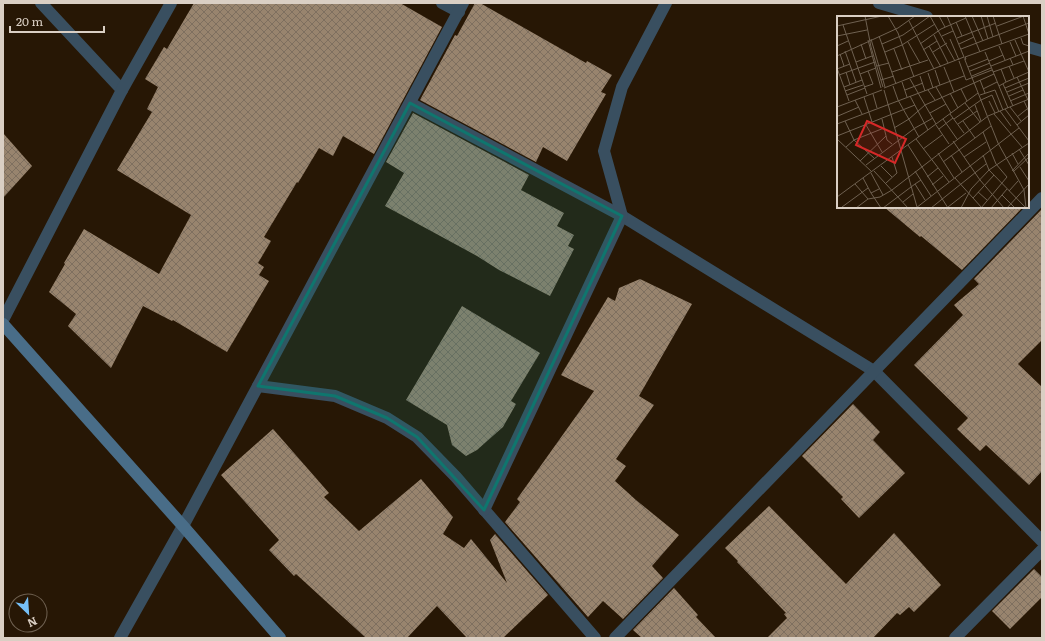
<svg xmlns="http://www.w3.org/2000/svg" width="1045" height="641" font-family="Literata,serif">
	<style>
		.building { fill: url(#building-cross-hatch) }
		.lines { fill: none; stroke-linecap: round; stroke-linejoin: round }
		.street { stroke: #394f60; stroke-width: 12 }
		.secondary { stroke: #496d88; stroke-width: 12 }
		.marked { fill: #0f766e; fill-opacity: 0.2; stroke: #0f766e; stroke-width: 3; stroke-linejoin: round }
		.inset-road { fill: none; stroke: #6f6151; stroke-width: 1 }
		.view { fill: #d62828; fill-opacity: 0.15; stroke: #d62828; stroke-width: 2 }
		.inset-edge { fill: none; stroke: #dacfc4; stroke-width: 2 }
	</style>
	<defs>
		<pattern id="building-cross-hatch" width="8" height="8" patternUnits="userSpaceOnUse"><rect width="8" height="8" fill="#98846e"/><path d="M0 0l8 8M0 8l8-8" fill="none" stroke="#7e6f5f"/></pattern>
	</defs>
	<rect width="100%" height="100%" fill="#271705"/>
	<!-- building -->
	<g class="building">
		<polygon points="194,3 400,3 442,27 374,154 343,136 333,156 319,148 298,183 297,182 264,237 271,241 258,263 264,267 259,275 269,281 227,352 173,320 172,321 143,306 111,368 68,326 76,314 49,292 65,264 64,263 84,229 159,274 191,215 117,170 152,112 147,109 158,87 145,79 164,47 167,49"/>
		<polygon points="475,3 480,3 586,63 587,61 612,75 601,92 606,94 567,161 543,147 536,162 420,100 455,35 457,36"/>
		<polygon points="413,113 529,175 521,190 564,213 557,226 574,235 568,246 574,249 550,296 499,270 477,256 385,206 404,173 386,162"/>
		<polygon points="3,133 32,166 3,198"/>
		<polygon points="884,207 1023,207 962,270 921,236 920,237"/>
		<polygon points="1042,209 1042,340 1018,364 1042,387 1042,471 1029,485 986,445 980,451 957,429 968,418 914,365 963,315 954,305 979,284 974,279"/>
		<polygon points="640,279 692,304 639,396 654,405 616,459 626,466 615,481 636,500 679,535 652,566 663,578 623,619 603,601 588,617 505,522 520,502 517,499 594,391 561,375 608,297 615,301 619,288"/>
		<polygon points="462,306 540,353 511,401 516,404 503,427 477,450 466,456 452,445 447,425 406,400"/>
		<polygon points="853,404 880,432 873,440 905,473 859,518 841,499 843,497 802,456"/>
		<polygon points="273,429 329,493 324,497 359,531 421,479 453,517 443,534 464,548 471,539 507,583 490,540 495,534 548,595 503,638 467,638 437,606 407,638 366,638 296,574 294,576 269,550 279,540 221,475"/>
		<polygon points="769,506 846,584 894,533 941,585 914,612 909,607 900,615 897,613 873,638 767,638 787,618 784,614 786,613 737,562 738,561 725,548"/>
		<polygon points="1034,569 1042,577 1042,597 1010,629 992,611"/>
		<polygon points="674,588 698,615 696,617 716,638 642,638 633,630"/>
	</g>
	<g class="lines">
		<!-- street -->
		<g class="street">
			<polyline points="41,3 122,90"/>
			<polyline points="442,3 459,12"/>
			<polyline points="879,3 927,17"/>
			<polyline points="1028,47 1042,51"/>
			<polyline points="410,103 622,216 874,371 1042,541"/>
			<polyline points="3,320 122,90 171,3"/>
			<polyline points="258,386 335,396 387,418 417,437 456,477 595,638"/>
			<polyline points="484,510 622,216 604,151 622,87 666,3"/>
			<polyline points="120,638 183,526 463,3"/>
			<polyline points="615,638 1042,198"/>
			<polyline points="955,638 1042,550"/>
		</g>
		<!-- secondary -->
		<polyline class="secondary" points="3,324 183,526 280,638"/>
	</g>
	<!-- marked area -->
	<path class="marked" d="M410 103 622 216 484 510 417 437 387 418 335 396 258 386Z"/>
	<!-- overview -->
	<g transform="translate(837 16)">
		<rect width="192" height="192" fill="#271705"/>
		<path class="inset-road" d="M28 0 34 31 46 71M51 0 61 17 77 61M93 0 118 45M102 0 108 11M110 0 127 41M128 0 143 36M135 0 146 25M144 0 151 23M150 0 156 21M156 0 165 28M186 0 192 18M72 5 97 53M119 6 125 20M6 9 30 78M0 10 45 0M160 10 187 0M97 19 111 47M0 20 30 14M42 20 59 68M105 20 116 15M120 22 159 7M184 22 186 28 192 30M34 23 48 71M113 23 122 44M31 24 44 72M178 24 192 56M71 26 83 47M173 26 179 40M24 28 29 43M45 28 66 19 93 0M83 28 104 13 129 2M122 28 137 21M0 30 11 25M92 30 104 51M162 30 168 44M57 33 65 54M124 33 192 7M86 34 100 25M8 35 19 66M48 36 65 29 98 8M96 36 110 27M148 36 171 92M3 38 7 50M0 40 61 12 78 0M128 41V44L129 42 128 41 192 18M173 42 176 49 187 45M128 44 161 127 187 174 189 192M122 45 129 64 155 54M152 45 166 39M19 46 35 40M40 50 52 47M154 50 192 35M172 50 177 62M107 51 117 76M131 51 151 43M0 52 12 85M0 53 13 48M98 54 103 69M133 55 153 47M9 56 13 69M55 56 91 44M156 56 176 49M91 57 96 72M23 58 39 52M2 59 38 46M83 60 88 75M135 60 154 52M180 61 191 84M73 63 99 108M44 64 57 60M143 64 148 77M65 66 70 81M169 66 192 56M166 68 176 90M56 70 61 84 82 121M162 70 169 66 164 53M7 71 25 64M27 71 36 68 31 55M99 71 114 97M47 72 127 41M168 72 192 62M124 73 130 85M146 73 160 66M47 74 80 191M68 74 86 67M91 74 98 84M8 75 26 69M170 76 192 67M113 77 121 92M36 78 40 92M10 79 28 72M143 79 158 74 166 94M73 80 91 114M172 80 186 74M27 81 35 106M18 84 25 98M144 84 155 79 162 96M152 85 158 97M173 85 192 77M187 85 192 96M128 87 143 106M138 89 144 105M0 91 45 74M173 91 184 105M168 93 192 125M163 95 174 110M93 97 109 88M113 98 127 117M157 98 185 131M1 100 22 91M180 101 190 93M45 103 50 124 55 128M106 103 120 123M117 103 144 84M8 105 17 124 37 142M126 105 138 122M0 108 127 60M121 108 140 95M29 109 45 136M99 109 112 128M180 109 192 99M57 112 72 103 88 89 157 58M102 113 116 102M0 120 78 89M0 123 35 156M79 123 112 166M116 125 143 164 167 192M71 129 111 192M9 131 17 124 47 112M86 133 105 119M182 133 192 149M101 137 117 162M175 137 181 148M114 139 125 156M146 139 152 154 189 192M127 141 149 126M23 145 49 120M106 146 154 110M29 149 78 112 96 102M44 150 55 161M183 151 192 165M37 155 71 192M78 155 94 180M175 155 192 137M176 156 192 141M34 157 46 179M90 161 101 152M26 162 34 177M118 162 145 192M84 164 78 168 88 184M49 167 60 157 55 141M18 168 31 183 19 192M95 169 106 160M42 173 34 177 44 192M172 175 181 165M141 176 150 184M165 179 178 192M0 181 141 77M136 182 157 159M31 183 43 181 55 174 151 100 192 83M66 186 76 178M5 191 31 172M111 191 129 177M46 192 78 168M79 192 182 112M94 192 149 148M124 192 134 173 152 154 192 127M144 192 170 161 159 148 146 116M154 192 170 173M170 192 192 168"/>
		<path class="view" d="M30 105 69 123 58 147 19 129Z"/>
		<rect width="192" height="192" class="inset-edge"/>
	</g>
	<!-- border -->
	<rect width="1045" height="641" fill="none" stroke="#dacfc4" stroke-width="8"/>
	<!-- north arrow -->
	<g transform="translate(28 613) rotate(155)"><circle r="19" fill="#271705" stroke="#6f6151"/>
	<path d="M0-3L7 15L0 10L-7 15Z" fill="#76c0f7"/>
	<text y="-6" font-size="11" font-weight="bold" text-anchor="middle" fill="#dacfc4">N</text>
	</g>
	<!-- scale -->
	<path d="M10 26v6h94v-6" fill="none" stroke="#dacfc4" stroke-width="2"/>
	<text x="16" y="26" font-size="12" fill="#dacfc4" stroke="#271705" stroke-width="3" paint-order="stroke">20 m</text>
</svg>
